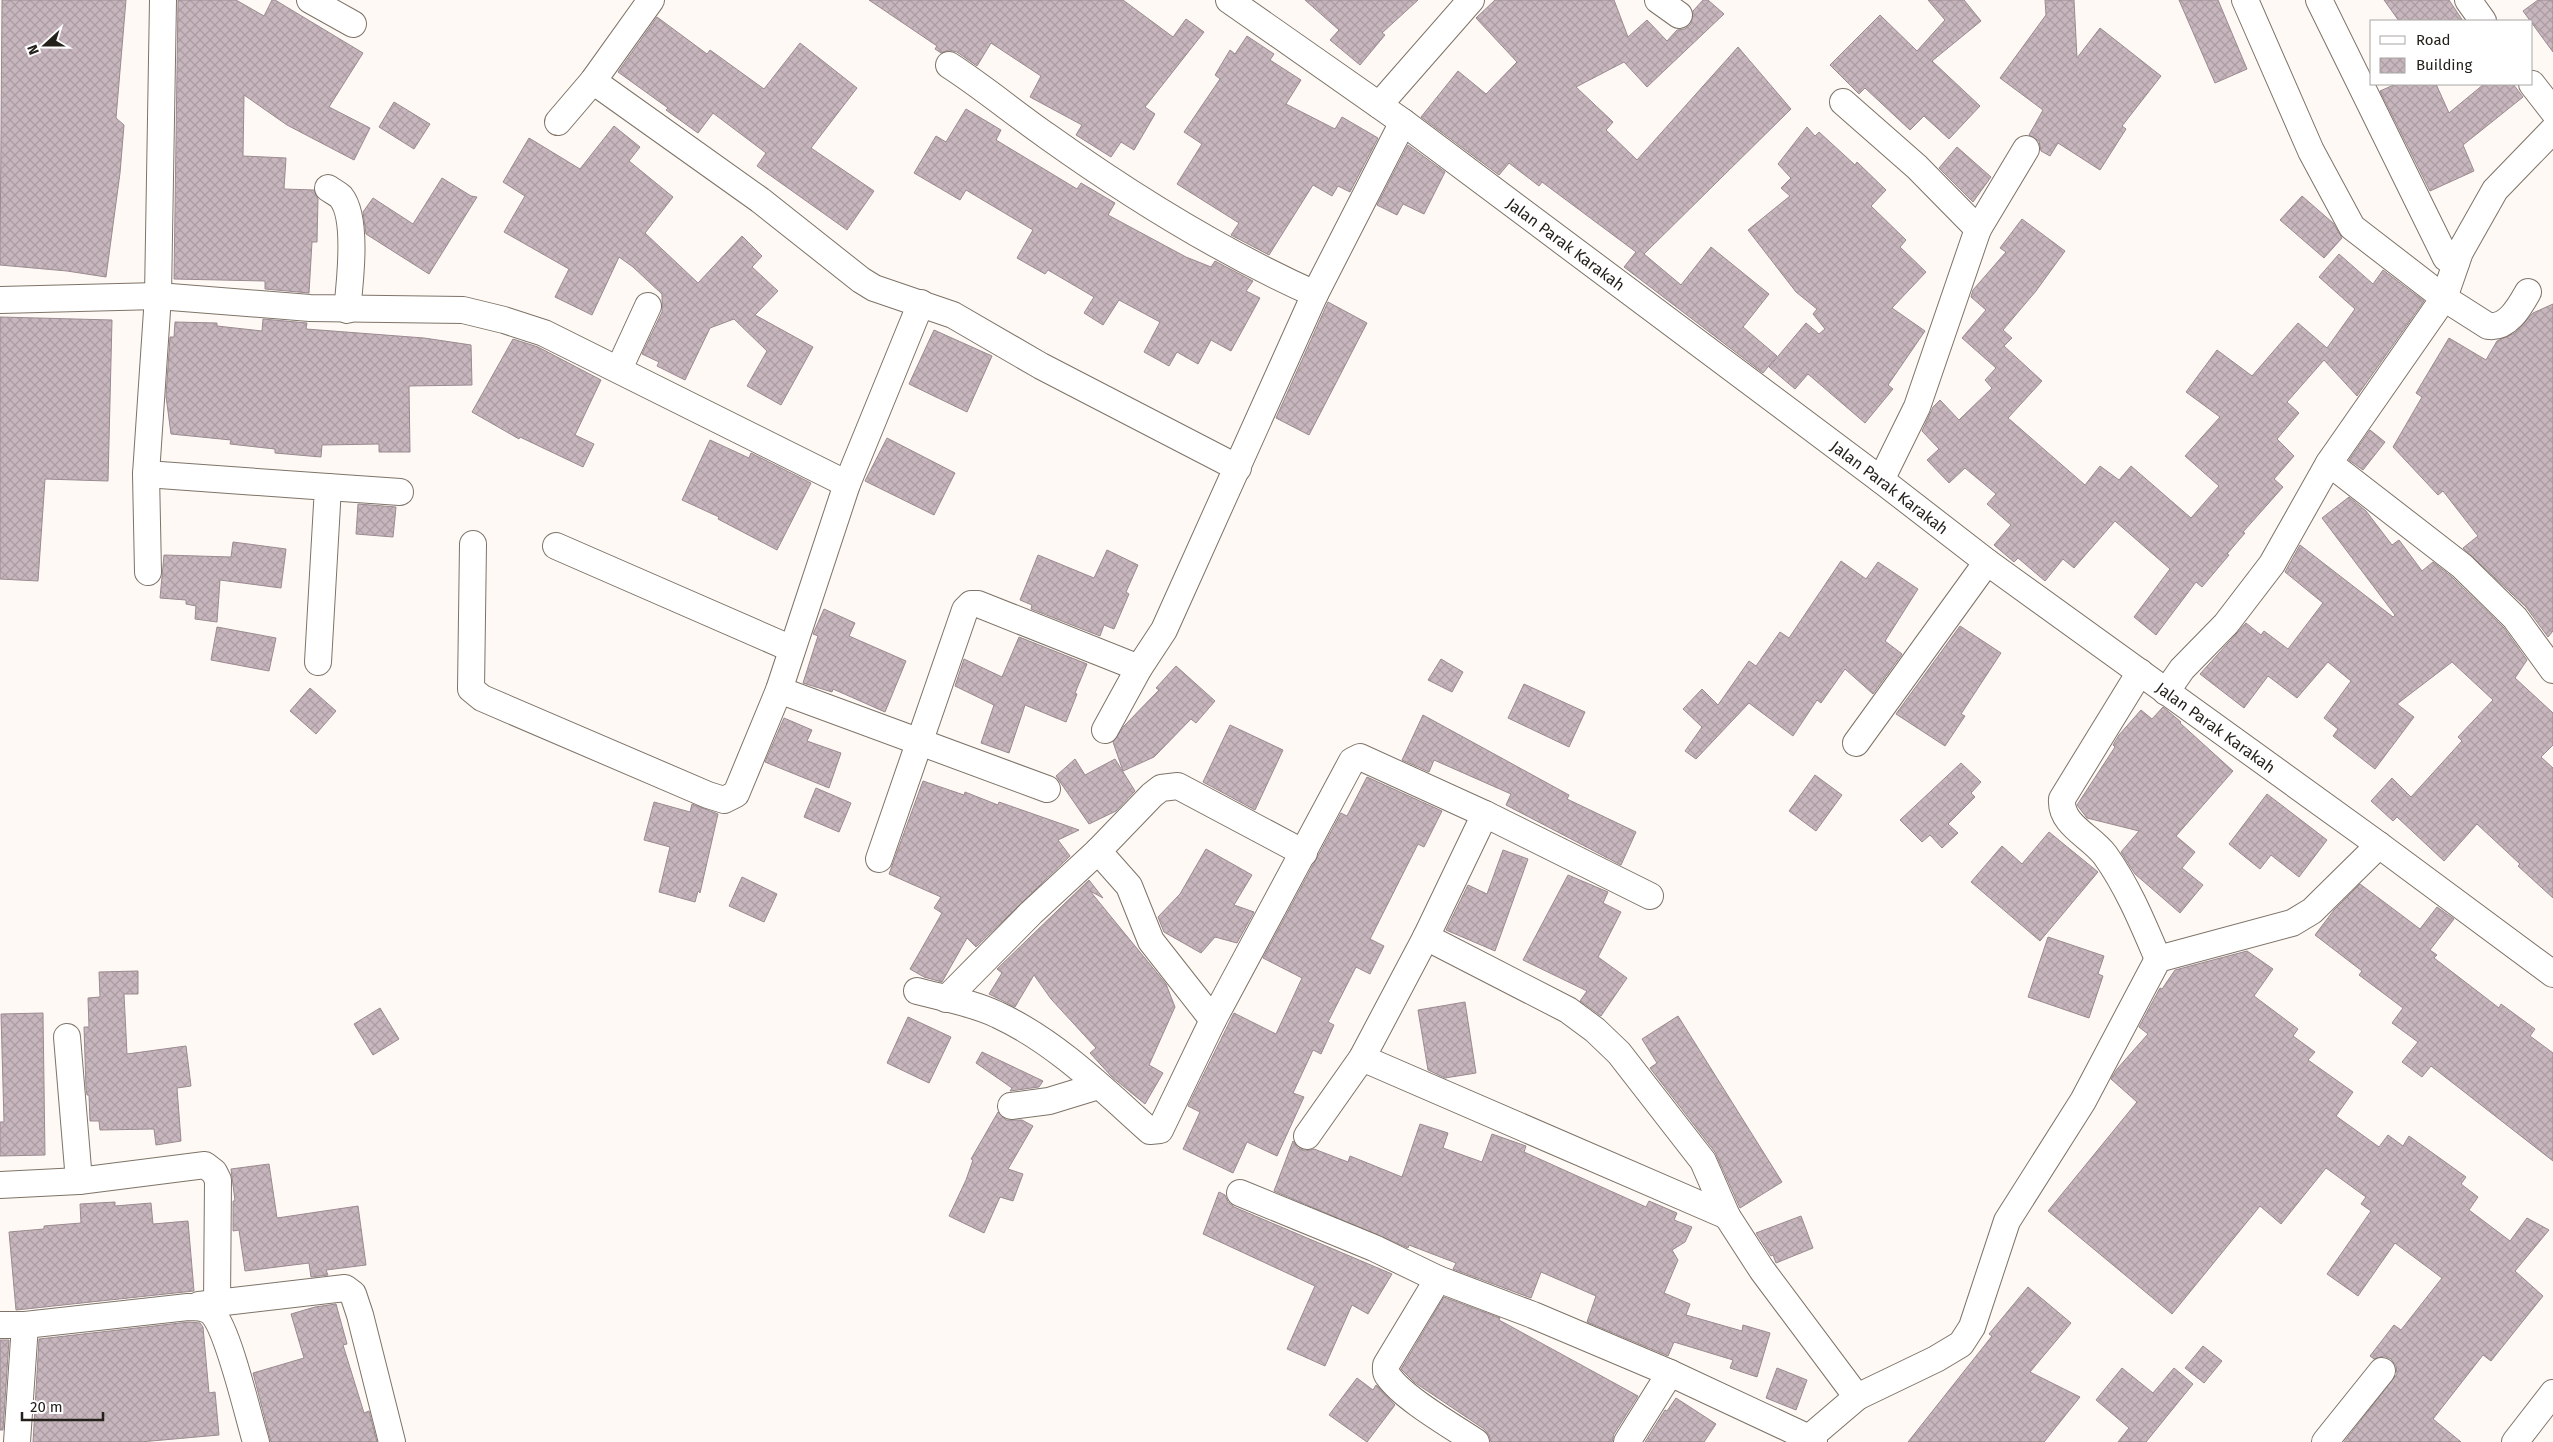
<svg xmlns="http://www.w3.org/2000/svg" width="2553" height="1442" font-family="'Fira Sans',sans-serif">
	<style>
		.building { fill: url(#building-cross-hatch); stroke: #9b8b91 }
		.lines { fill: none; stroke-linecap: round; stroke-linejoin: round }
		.minor-casing { stroke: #7e7368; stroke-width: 28 }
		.minor { stroke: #fff; stroke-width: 26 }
		.labels { text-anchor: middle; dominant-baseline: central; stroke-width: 5; stroke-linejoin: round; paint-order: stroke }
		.street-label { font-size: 16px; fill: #24201b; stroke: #fff }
	</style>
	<defs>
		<pattern id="building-cross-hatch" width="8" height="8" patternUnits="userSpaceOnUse" patternTransform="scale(1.25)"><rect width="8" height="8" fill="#c7b6bd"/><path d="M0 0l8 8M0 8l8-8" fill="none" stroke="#ab9ca2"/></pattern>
	</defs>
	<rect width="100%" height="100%" fill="#fef9f4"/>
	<!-- building -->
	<g class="building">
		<polygon points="2,0 126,0 116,118 124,125 120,173 106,277 67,271 0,265"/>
		<polygon points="178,0 236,0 264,16 272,0 275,0 363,53 329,107 370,128 354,160 287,125 244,95 243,156 286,158 284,189 314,190 318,199 317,242 312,242 309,293 265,289 265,281 174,279"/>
		<polygon points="869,0 1123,0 1173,37 1186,19 1204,32 1145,107 1155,114 1134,150 1121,142 1111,157 1076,135 1082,125 1030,97 1041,76 991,43 977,66 957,52 949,50 941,53 935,49 937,46"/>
		<polygon points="1305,0 1418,0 1382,33 1385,35 1360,65 1330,40 1339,30"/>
		<polygon points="1495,0 1614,0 1628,37 1647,20 1667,41 1677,30 1685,29 1691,24 1693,11 1703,0 1708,0 1724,14 1647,87 1624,62 1576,87 1613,122 1606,130 1637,160 1738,47 1791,109 1644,254 1681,285 1711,247 1769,294 1743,327 1777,356 1763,373 1624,267 1636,252 1542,182 1539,186 1509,163 1499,175 1421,117 1458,71 1486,94 1517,62 1476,18"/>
		<polygon points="1928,0 1964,0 1981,21 1932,61 1980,106 1949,139 1924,116 1910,130 1865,88 1859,94 1830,65 1880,15 1917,51 1945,20"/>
		<polygon points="2045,0 2074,0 2077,58 2100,28 2161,76 2122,126 2126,129 2100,170 2058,143 2050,156 2041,151 2039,141 2029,135 2043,110 2000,78 2046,15"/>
		<polygon points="2179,0 2218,0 2247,69 2215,83"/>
		<polygon points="2384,0 2449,0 2463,21 2399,21"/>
		<polygon points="2538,0 2553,0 2553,52 2523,11"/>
		<polygon points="657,17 707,54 710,50 764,89 800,43 857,88 811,148 874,191 847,230 757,166 766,153 713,113 698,133 666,110 668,108 618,72"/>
		<polygon points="1247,36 1274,54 1270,60 1301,80 1286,104 1335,129 1342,117 1378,138 1350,192 1338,186 1332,196 1313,185 1269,255 1231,235 1239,223 1177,184 1202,144 1184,132 1220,79 1215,75 1230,50 1235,54"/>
		<polygon points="2396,84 2436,84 2449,113 2484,84 2513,84 2523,97 2463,145 2474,171 2430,191 2380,91"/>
		<polygon points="394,102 430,124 414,149 379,127"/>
		<polygon points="966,109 1001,130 996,140 1077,189 1081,183 1115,203 1108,215 1186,257 1211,267 1215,261 1253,281 1246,291 1260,298 1231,351 1211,340 1198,364 1177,352 1169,366 1144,352 1160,322 1119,300 1103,325 1084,313 1094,297 1048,270 1045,274 1017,258 1033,230 966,190 960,200 914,173 936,136 946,142"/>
		<polygon points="614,126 640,147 629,161 673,197 645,233 698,283 742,236 762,256 752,267 778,291 755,315 813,347 781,405 747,386 767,351 734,319 710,328 685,380 657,366 659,362 642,354 662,312 662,294 633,267 619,257 592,315 555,297 569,269 504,232 525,196 503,182 529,138 580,169"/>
		<polygon points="1807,127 1815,136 1819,132 1855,165 1857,162 1886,190 1871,206 1906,240 1900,247 1926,272 1892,308 1925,331 1888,385 1893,389 1865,423 1808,374 1795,389 1769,367 1806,323 1819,334 1825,329 1813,314 1817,309 1796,292 1748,230 1790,196 1781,188 1791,178 1778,164"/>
		<polygon points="1408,145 1445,172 1424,214 1403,204 1397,215 1377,205"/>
		<polygon points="1957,147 1991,177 1973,202 1939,168"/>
		<polygon points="442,178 471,196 477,197 429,274 366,234 363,212 373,198 413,224"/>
		<polygon points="2302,196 2333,223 2342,238 2324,258 2280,220"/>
		<polygon points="2022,219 2065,251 2036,291 2003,330 2012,338 2004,346 2042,381 2008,418 2085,485 2100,466 2119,480 2131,466 2191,518 2219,486 2185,456 2220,417 2186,392 2217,350 2252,376 2298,323 2327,348 2355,309 2319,277 2339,254 2373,284 2383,270 2424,301 2357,396 2324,360 2287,402 2299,413 2277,439 2294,456 2274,479 2283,487 2243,532 2245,533 2227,554 2229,555 2202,587 2196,582 2156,635 2134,617 2170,569 2115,521 2074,568 2063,559 2045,581 2018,558 2014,562 1994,545 2011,525 1987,504 1996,494 1965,468 1949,483 1927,460 1939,449 1922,431 1933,407 1940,400 1959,420 1992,388 1985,380 1996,368 1962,338 1986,310 1971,297 1973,290 2006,252 2000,248"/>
		<polygon points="1328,302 1367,323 1309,435 1276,418"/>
		<polygon points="2553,304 2553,631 2548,637 2526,607 2463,548 2478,536 2443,491 2438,495 2393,447 2422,397 2416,393 2449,338 2486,360 2497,341 2515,333 2533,313"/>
		<polygon points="0,317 112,320 108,481 45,479 38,581 0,579"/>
		<polygon points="263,319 307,323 306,329 424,338 471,345 472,385 409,386 410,452 379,452 379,444 322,445 321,457 275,453 275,449 230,444 231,440 171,434 166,396 170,337 174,337 175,322 217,323 217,326 262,331"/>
		<polygon points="934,330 992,356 967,412 909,384"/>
		<polygon points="513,339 538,347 601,380 575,435 594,444 583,467 520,437 519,439 472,412"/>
		<polygon points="2370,430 2385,442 2363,470 2349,460"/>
		<polygon points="887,438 955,473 934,515 865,481"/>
		<polygon points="710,440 749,458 751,453 811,483 777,550 718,519 719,517 682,500"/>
		<polygon points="2349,497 2366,511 2392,545 2399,540 2422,571 2433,562 2452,577 2504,628 2527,660 2515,678 2553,713 2553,745 2541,757 2553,768 2553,898 2518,866 2520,864 2477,824 2444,861 2397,817 2393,821 2371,801 2392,778 2411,797 2462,741 2458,737 2493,700 2452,662 2397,704 2414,717 2375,769 2333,736 2338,729 2324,718 2351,681 2328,662 2297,698 2268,676 2244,708 2200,674 2246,623 2261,635 2264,631 2288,649 2323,603 2285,572 2300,545 2393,617 2395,615 2322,518"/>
		<polygon points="358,504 396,507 393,537 356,534"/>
		<polygon points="233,542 286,549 281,588 220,580 217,622 195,619 196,606 186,604 186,600 160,598 164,555 231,557"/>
		<polygon points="1107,550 1138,565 1126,592 1129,594 1114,629 1104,625 1100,636 1031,609 1032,605 1020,600 1038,555 1094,578"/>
		<polygon points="1841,561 1866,579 1878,562 1918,589 1885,641 1902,654 1873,694 1845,669 1821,703 1817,700 1793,736 1749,703 1696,759 1685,751 1702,727 1683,709 1702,689 1718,705 1749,661 1756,666 1780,632 1789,638"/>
		<polygon points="824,609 855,623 849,636 906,661 885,712 833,689 832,692 803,683 818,636 813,634"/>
		<polygon points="1960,626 2001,653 1961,714 1965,716 1945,746 1896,714"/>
		<polygon points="217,627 276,638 269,671 211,660"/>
		<polygon points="1019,637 1087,664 1075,693 1077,694 1066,722 1025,705 1009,753 981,743 994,705 955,686 964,659 1002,677"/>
		<polygon points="1441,659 1463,672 1452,692 1428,680"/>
		<polygon points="1176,666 1215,701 1196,723 1191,719 1154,757 1123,771 1113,742 1124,726 1159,690 1156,688"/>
		<polygon points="1524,684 1585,712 1569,747 1508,718"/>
		<polygon points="310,688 336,711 316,734 290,711"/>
		<polygon points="2163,707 2181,722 2180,723 2233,771 2176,836 2195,852 2182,868 2203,885 2180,913 2135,874 2121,852 2139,831 2087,818 2077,805 2115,747 2113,745 2119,735 2141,710 2152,719"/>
		<polygon points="1423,715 1569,795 1567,799 1636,832 1621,865 1506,805 1511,794 1434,760 1429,772 1402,760"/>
		<polygon points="784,718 812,730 807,741 841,753 829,788 765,762"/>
		<polygon points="1230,725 1283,750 1255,810 1203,782"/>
		<polygon points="1075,759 1085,775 1115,759 1135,791 1116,811 1089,824 1056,776"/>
		<polygon points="1961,763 1981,782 1971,793 1975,797 1948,824 1958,833 1942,848 1930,835 1922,842 1900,820"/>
		<polygon points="1815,775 1842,795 1816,831 1789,811"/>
		<polygon points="1367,777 1442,811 1424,847 1418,844 1370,939 1384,946 1370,974 1356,967 1328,1022 1334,1025 1321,1054 1313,1050 1293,1093 1304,1097 1277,1156 1247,1142 1233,1173 1183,1149 1200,1112 1188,1106 1234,1013 1276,1034 1302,978 1263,958 1341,813 1347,816"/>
		<polygon points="923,781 964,795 965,792 998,805 999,802 1079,830 1058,840 1070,856 976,947 967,938 942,982 924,977 910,969 942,913 934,908 941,897 889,874"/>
		<polygon points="816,788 851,803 839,832 804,817"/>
		<polygon points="2267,794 2327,840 2299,877 2271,855 2260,869 2229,844"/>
		<polygon points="654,802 690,812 692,804 718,814 700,893 698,891 695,902 659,892 670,847 644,840"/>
		<polygon points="2049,832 2098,872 2040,941 1971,882 2002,846 2022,864"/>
		<polygon points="1206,849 1252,875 1234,905 1254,912 1237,943 1215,937 1201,953 1164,932 1158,917 1180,894"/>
		<polygon points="1503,850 1528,859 1495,951 1446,930 1468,885 1487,894"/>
		<polygon points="1568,875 1608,892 1603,903 1621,912 1598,957 1627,978 1601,1016 1580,1001 1587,991 1523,960"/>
		<polygon points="742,877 777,894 764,922 729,906"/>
		<polygon points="1089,880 1103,898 1090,891 1166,984 1175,1007 1149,1065 1163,1073 1145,1104 1112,1077 1090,1053 1096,1048 1051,999 1034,975 1015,1007 989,994 1002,973 997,969"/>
		<polygon points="2360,884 2420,929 2437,907 2454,919 2430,950 2437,955 2434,958 2499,1008 2501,1004 2535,1029 2530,1036 2553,1053 2553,1161 2431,1066 2422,1077 2402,1062 2418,1042 2392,1023 2403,1008 2359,975 2362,971 2315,935 2334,910"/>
		<polygon points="2048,937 2104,956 2098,974 2103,976 2089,1018 2028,997"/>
		<polygon points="2247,951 2273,969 2254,996 2298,1029 2293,1036 2315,1052 2308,1060 2353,1092 2336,1116 2379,1147 2388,1135 2403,1146 2409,1136 2466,1177 2461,1184 2478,1197 2469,1210 2510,1241 2527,1218 2549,1230 2515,1271 2543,1296 2491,1361 2483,1355 2433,1419 2461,1442 2344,1442 2397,1374 2396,1366 2391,1359 2384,1356 2374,1359 2370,1356 2394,1325 2401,1330 2442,1278 2395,1243 2358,1296 2327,1274 2371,1211 2361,1204 2366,1197 2326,1168 2281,1224 2260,1206 2172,1314 2048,1211 2137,1102 2111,1079 2117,1069 2148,1034 2139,1027 2160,988 2162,989 2175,970"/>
		<polygon points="138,971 138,994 124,994 127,1054 186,1046 191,1086 177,1088 181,1141 156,1145 154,1129 100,1130 99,1121 90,1121 89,1095 87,1095 86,1088 84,1027 89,1027 88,998 100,997 99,972"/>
		<polygon points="1465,1002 1476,1073 1445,1078 1428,1070 1418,1010"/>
		<polygon points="380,1008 399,1039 373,1055 354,1024"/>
		<polygon points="43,1013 45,1155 0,1156 0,1122 4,1122 1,1014"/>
		<polygon points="1678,1016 1782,1182 1740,1208 1715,1152 1650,1068 1657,1063 1642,1039"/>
		<polygon points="908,1017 951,1037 929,1083 887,1063"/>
		<polygon points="982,1052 1043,1081 1039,1087 1010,1091 1012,1088 976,1063"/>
		<polygon points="998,1112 1006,1120 1022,1120 1033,1126 1008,1169 1023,1174 1013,1201 1000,1197 984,1233 949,1216 966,1180 973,1160 971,1159"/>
		<polygon points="1420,1124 1448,1133 1443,1148 1482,1162 1492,1134 1526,1146 1524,1152 1646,1207 1649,1201 1677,1213 1674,1220 1692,1227 1685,1242 1672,1250 1678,1260 1664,1293 1690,1304 1686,1315 1742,1331 1743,1325 1770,1333 1757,1377 1730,1368 1733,1360 1674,1342 1668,1356 1587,1322 1596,1296 1541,1272 1531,1298 1453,1269 1456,1263 1409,1245 1408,1248 1274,1191 1293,1141 1298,1148 1305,1151 1314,1149 1348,1162 1350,1156 1402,1177"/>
		<polygon points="269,1164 277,1218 358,1206 366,1265 326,1270 328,1275 311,1277 309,1263 245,1271 239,1230 233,1231 233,1201 235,1201 231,1169"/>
		<polygon points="1219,1192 1225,1195 1228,1202 1234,1207 1392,1274 1368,1314 1352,1305 1325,1366 1287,1349 1315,1286 1203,1234"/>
		<polygon points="115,1202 115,1206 151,1203 153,1224 188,1221 194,1291 16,1310 9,1232 44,1229 44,1226 81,1223 80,1204"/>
		<polygon points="1801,1216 1813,1248 1776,1263 1773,1255 1771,1256 1756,1233"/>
		<polygon points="2028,1287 2071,1323 2030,1372 2080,1397 2044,1442 1908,1442 1992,1336 1989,1334"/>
		<polygon points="1444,1297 1500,1318 1499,1320 1638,1396 1614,1434 1612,1442 1491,1442 1489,1435 1484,1429 1414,1382 1401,1369"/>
		<polygon points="336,1304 347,1344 343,1345 364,1413 369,1411 377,1442 271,1442 253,1373 304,1358 291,1314 315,1307"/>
		<polygon points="189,1322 200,1323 203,1327 209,1393 215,1392 219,1435 140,1442 33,1442 39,1339"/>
		<polygon points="0,1340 9,1340 3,1430 0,1430"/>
		<polygon points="2203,1346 2222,1361 2204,1383 2185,1368"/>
		<polygon points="1777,1368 1807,1380 1796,1410 1766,1398"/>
		<polygon points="2122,1368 2153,1393 2174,1368 2193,1384 2146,1442 2118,1442 2129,1428 2096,1400"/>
		<polygon points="1357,1378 1373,1390 1376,1385 1395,1405 1367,1442 1329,1415"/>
		<polygon points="1676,1398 1716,1424 1704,1442 1645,1442 1665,1410 1667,1411"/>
	</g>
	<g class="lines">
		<!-- minor casing -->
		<g class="minor-casing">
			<g id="minor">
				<polyline points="310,0 353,24"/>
				<path id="s1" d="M1229 0 1403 122 1881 480 1987 562 2379 845 2553 974"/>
				<polyline points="1658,0 1679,15"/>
				<path d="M2245 0 2311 151 2352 227 2444 298 2488 326C2508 329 2520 306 2528 292"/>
				<polyline points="2319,0 2446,258 2456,263"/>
				<polyline points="2468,0 2483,21"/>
				<path d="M949 65C983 87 1014 113 1047 136 1131 196 1221 252 1315 294L1403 122"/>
				<polyline points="593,81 760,200 861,280 874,288 953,315 1041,366 1238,468"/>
				<polyline points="2532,84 2553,111"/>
				<polyline points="1843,102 1917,167 1978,229 1917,407 1881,480"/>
				<polyline points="1379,105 1471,0"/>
				<polyline points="558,122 593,81 651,0"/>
				<path d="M328 188C332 191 338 194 341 197 358 218 350 283 347 310"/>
				<polyline points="1978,229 2026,149"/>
				<polyline points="0,300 158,296 310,308 463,310 504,320 544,333 847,484"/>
				<polyline points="619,369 648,306"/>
				<polyline points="2329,463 2462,566 2515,618 2553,670"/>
				<polyline points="146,474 328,487 318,662"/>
				<polyline points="328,487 400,492"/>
				<polyline points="473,544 471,689 482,698 708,795 724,800 736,794 779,690 847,484 921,303"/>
				<polyline points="556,546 792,649"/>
				<polyline points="148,572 146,474 158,296 163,0"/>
				<path d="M2140 672 2062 799C2060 825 2091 836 2105 855 2128 887 2143 924 2158 959"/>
				<polyline points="779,690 1047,789"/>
				<polyline points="2166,692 2182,669 2226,624 2272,564 2329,463 2444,298 2460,252 2495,190 2553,130"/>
				<polyline points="1105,730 1139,668 1164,630 1315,294"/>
				<polyline points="1856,743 1987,562"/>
				<polyline points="879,859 965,610 971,604 978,604 1139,668"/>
				<polyline points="1426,937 1568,1010 1595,1030 1619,1053 1703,1161 1727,1216 1762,1270 1857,1397"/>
				<path d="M917 991C943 998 974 1003 998 1015 1056 1042 1103 1089 1150 1131L1160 1130 1213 1020 1352 761 1360 757 1485 814 1650 896"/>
				<polyline points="946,999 1031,913 1098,851"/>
				<polyline points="1213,1020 1151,941 1129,886 1098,851 1152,795 1161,788 1178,786 1304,853"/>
				<polyline points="67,1037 79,1181"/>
				<polyline points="1362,1058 1727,1216"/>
				<polyline points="1011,1106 1049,1101 1098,1086"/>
				<polyline points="1307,1136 1362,1058 1426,937 1485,814"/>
				<polyline points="0,1185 79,1181 205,1165 214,1172 218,1180 217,1303"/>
				<path d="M1240 1193 1374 1248 1438 1279 1386 1365C1386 1370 1385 1373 1388 1376 1403 1398 1452 1426 1476 1442"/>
				<polyline points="1438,1279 1533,1315 1670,1373 1627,1442"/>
				<polyline points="199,1305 345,1288 353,1294 360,1315 392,1442"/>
				<path d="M0 1325H25L188 1307C197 1307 207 1307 213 1314 229 1332 248 1416 256 1442"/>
				<polyline points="1670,1373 1809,1438 1806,1442"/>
				<polyline points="17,1442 25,1325"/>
				<polyline points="1814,1442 1809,1438 1857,1397 1936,1359 1961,1344 1972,1327 2007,1221 2083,1101 2158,959 2292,923 2312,911 2379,845"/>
				<polyline points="2325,1442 2382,1371"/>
				<polyline points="2515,1442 2553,1393"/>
			</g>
		</g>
		<!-- minor -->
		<use href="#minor" class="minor"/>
	</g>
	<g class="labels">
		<!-- street labels -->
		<g class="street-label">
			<text stroke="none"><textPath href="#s1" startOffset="416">Jalan Parak Karakah</textPath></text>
			<text stroke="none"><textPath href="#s1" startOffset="821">Jalan Parak Karakah</textPath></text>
			<text stroke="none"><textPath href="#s1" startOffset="1226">Jalan Parak Karakah</textPath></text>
		</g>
	</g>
	<!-- legend -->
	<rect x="2370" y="20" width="162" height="65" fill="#ffffff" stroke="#a7a6a4"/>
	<rect x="2380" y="36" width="25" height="8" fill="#ffffff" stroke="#a7a6a4"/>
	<text x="2416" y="45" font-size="15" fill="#24201b">Road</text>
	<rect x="2380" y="58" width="25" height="15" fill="url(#building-cross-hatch)" stroke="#a7a6a4"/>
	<text x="2416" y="70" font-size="15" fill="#24201b">Building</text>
	<!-- north arrow -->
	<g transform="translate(45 45) rotate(249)" stroke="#ffffff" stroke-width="4" paint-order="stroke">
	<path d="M0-4L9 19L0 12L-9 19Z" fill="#24201b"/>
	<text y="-8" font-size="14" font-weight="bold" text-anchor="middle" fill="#24201b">N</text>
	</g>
	<!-- scale -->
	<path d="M22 1412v8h81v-8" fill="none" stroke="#24201b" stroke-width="2.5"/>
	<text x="30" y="1412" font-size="15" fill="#24201b" stroke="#ffffff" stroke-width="4" paint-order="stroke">20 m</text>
</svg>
